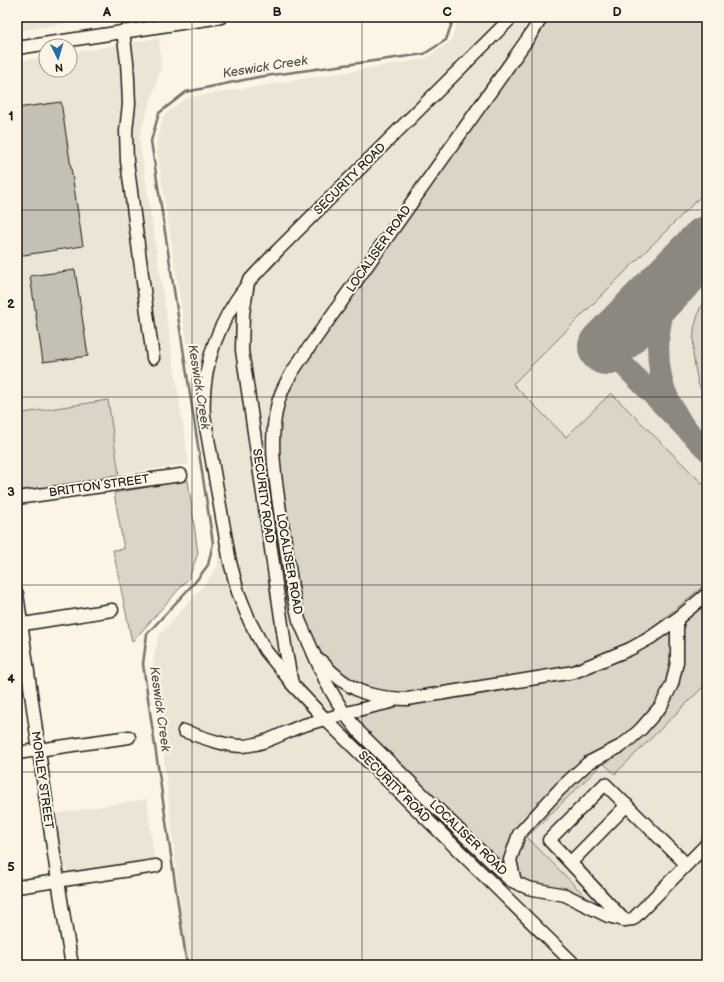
<svg xmlns="http://www.w3.org/2000/svg" width="724" height="982" font-family="'Balsamiq Sans',sans-serif">
	<style>
		.built { fill: #ebe5d6 }
		.green { fill: #dbd5c8; stroke: #7c7872 }
		.lines { fill: none; stroke-linecap: round; stroke-linejoin: round }
		.stream { stroke: #75726c; stroke-width: 2.5 }
		.taxiway { stroke: #8c8880; stroke-width: 22 }
		.runway { stroke: #8c8880; stroke-width: 56 }
		.building { fill: #c4c0b3; stroke: #1c1c1c }
		.minor-casing { stroke: #1c1c1c; stroke-width: 15 }
		.minor { stroke: #fcf5e5; stroke-width: 12 }
		.grid { fill: none; stroke: #1c1c1c; stroke-width: 1; stroke-opacity: 0.55 }
		.labels { text-anchor: middle; dominant-baseline: central; stroke-width: 4; stroke-linejoin: round; paint-order: stroke }
		.street-label { font-size: 12px; fill: #1c1c1c; stroke: #fcf5e5 }
		.water-label { font-size: 13px; font-style: italic; fill: #575551; stroke: #fcf5e5 }
		.neatline { fill: none; stroke: #1c1c1c; stroke-width: 1.5 }
		.grid-label { font-size: 13px; text-anchor: middle; font-weight: bold; fill: #1c1c1c }
	</style>
	<rect width="100%" height="100%" fill="#fcf5e5"/>
	<filter id="ink" filterUnits="userSpaceOnUse"><feTurbulence type="fractalNoise" baseFrequency=".025" numOctaves="2"/><feDisplacementMap in="SourceGraphic" scale="8" xChannelSelector="R" yChannelSelector="G"/><feConvolveMatrix kernelMatrix="1 2 1 2 8 2 1 2 1" color-interpolation-filters="sRGB"/></filter>
	<g filter="url(#ink)">
		<!-- built -->
		<g class="built">
			<polygon points="17,17 109,17 17,31"/>
			<polygon points="459,17 707,17 707,965 187,965 153,662 159,635 206,583 218,566 218,541 156,145 163,116 186,98 425,59 451,41"/>
			<polygon points="159,38 161,68 139,137 189,464 119,474 108,400 17,414 17,61 46,57 46,70 70,70 70,53"/>
			<polygon points="147,799 154,859 69,872 63,866 54,814"/>
		</g>
		<!-- green -->
		<g class="green">
			<path d="M544 17H707V190L513 384 566 437 611 393 707 488V583L656 625 613 652 571 666 399 693C344 690 324 664 302 617L277 460 276 428 289 381Z"/>
			<polygon points="707,301 707,400 698,384 693,355 694,329 700,308"/>
			<polygon points="108,400 119,474 17,497 17,414"/>
			<polygon points="188,480 198,553 189,578 132,642 113,550 124,549 114,493"/>
			<polygon points="707,596 707,683 615,774 603,763 527,837 587,898 561,889 530,884 514,876 369,734 356,718 358,712 573,674 623,656"/>
		</g>
		<g class="lines">
			<!-- stream -->
			<polyline class="stream" points="187,965 143,664 147,634 196,581 208,565 213,543 151,141 159,113 186,92 258,77 424,54 446,40 454,17"/>
			<!-- taxiway -->
			<g class="taxiway">
				<polyline points="606,347 707,450"/>
				<path d="M684 427C677 415 670 404 665 391 655 362 656 324 669 295 674 284 681 274 687 264"/>
			</g>
			<!-- runway -->
			<polyline class="runway" points="606,347 707,244"/>
		</g>
		<!-- building -->
		<g class="building">
			<polygon points="61,102 83,246 17,256 17,108"/>
			<polygon points="75,270 88,356 43,362 30,276"/>
		</g>
		<g class="lines">
			<!-- minor casing -->
			<g class="minor-casing">
				<g id="minor">
					<polyline points="512,17 278,250 248,282 243,314 242,350 286,652 292,684 325,719 575,965"/>
					<path d="M542 17 529 37 303 356C292 372 281 388 277 407 269 442 275 476 280 511 285 540 289 569 294 599L299 620 327 684 344 713 360 733 510 880 528 888 565 895 608 916 624 920 633 919 707 844"/>
					<polyline points="123,31 127,62 128,80 129,104 126,131 127,161 153,358"/>
					<polyline points="17,48 221,17"/>
					<path d="M247 285C217 324 201 366 204 416L230 562 238 592 250 622 265 650 292 683"/>
					<polyline points="17,498 181,475"/>
					<path d="M17 594C35 718 50 842 72 965"/>
					<polyline points="17,625 112,610"/>
					<path d="M321 661C348 691 368 698 407 699L574 672 630 649 650 638 677 619 707 594"/>
					<path d="M184 731C202 737 223 746 243 746 263 745 283 733 301 726 331 717 360 709 391 702"/>
					<polyline points="17,753 129,737"/>
					<polyline points="571,862 627,805"/>
					<polyline points="515,882 510,860 519,834 560,789 588,763 621,746 631,738 641,729 661,706 672,684 677,662 677,619"/>
					<polyline points="17,887 156,866"/>
					<polyline points="624,920 549,840 605,784 686,864"/>
				</g>
			</g>
			<!-- minor -->
			<use href="#minor" class="minor"/>
		</g>
	</g>
	<!-- grid -->
	<path class="grid" d="M192 17V965M362 17V965M532 17V965M17 210H707M17 397H707M17 585H707M17 772H707"/>
	<g class="labels">
		<!-- street labels -->
		<g class="street-label">
			<text transform="translate(350 179) rotate(-45)">SECURITY ROAD</text>
			<text transform="translate(379 249) rotate(-55)">LOCALISER ROAD</text>
			<text transform="translate(99 486) rotate(-8)">BRITTON STREET</text>
			<text transform="translate(263 496) rotate(82)">SECURITY ROAD</text>
			<text transform="translate(289 564) rotate(80)">LOCALISER ROAD</text>
			<text transform="translate(42 780) rotate(82)">MORLEY STREET</text>
			<text transform="translate(394 787) rotate(45)">SECURITY ROAD</text>
			<text transform="translate(468 838) rotate(44)">LOCALISER ROAD</text>
		</g>
		<!-- water labels -->
		<g class="water-label">
			<text transform="translate(265 67) rotate(-9)">Keswick Creek</text>
			<text transform="translate(199 387) rotate(81)">Keswick Creek</text>
			<text transform="translate(160 709) rotate(82)">Keswick Creek</text>
		</g>
	</g>
	<!-- margin -->
	<rect width="724" height="982" fill="none" stroke="#fcf5e5" stroke-width="44"/>
	<!-- north arrow -->
	<g transform="translate(58 58) rotate(175)"><circle r="19" fill="#fcf5e5" stroke="#a29e95"/>
	<path d="M0-3L7 15L0 10L-7 15Z" fill="#1f6fb2"/>
	<text y="-6" font-size="11" font-weight="bold" text-anchor="middle" fill="#1c1c1c">N</text>
	</g>
	<rect x="22" y="22" width="680" height="938" class="neatline"/>
	<g class="grid-label">
		<text x="107" y="16">A</text>
		<text x="277" y="16">B</text>
		<text x="447" y="16">C</text>
		<text x="617" y="16">D</text>
		<text x="11" y="120">1</text>
		<text x="11" y="308">2</text>
		<text x="11" y="496">3</text>
		<text x="11" y="683">4</text>
		<text x="11" y="871">5</text>
	</g>
</svg>
